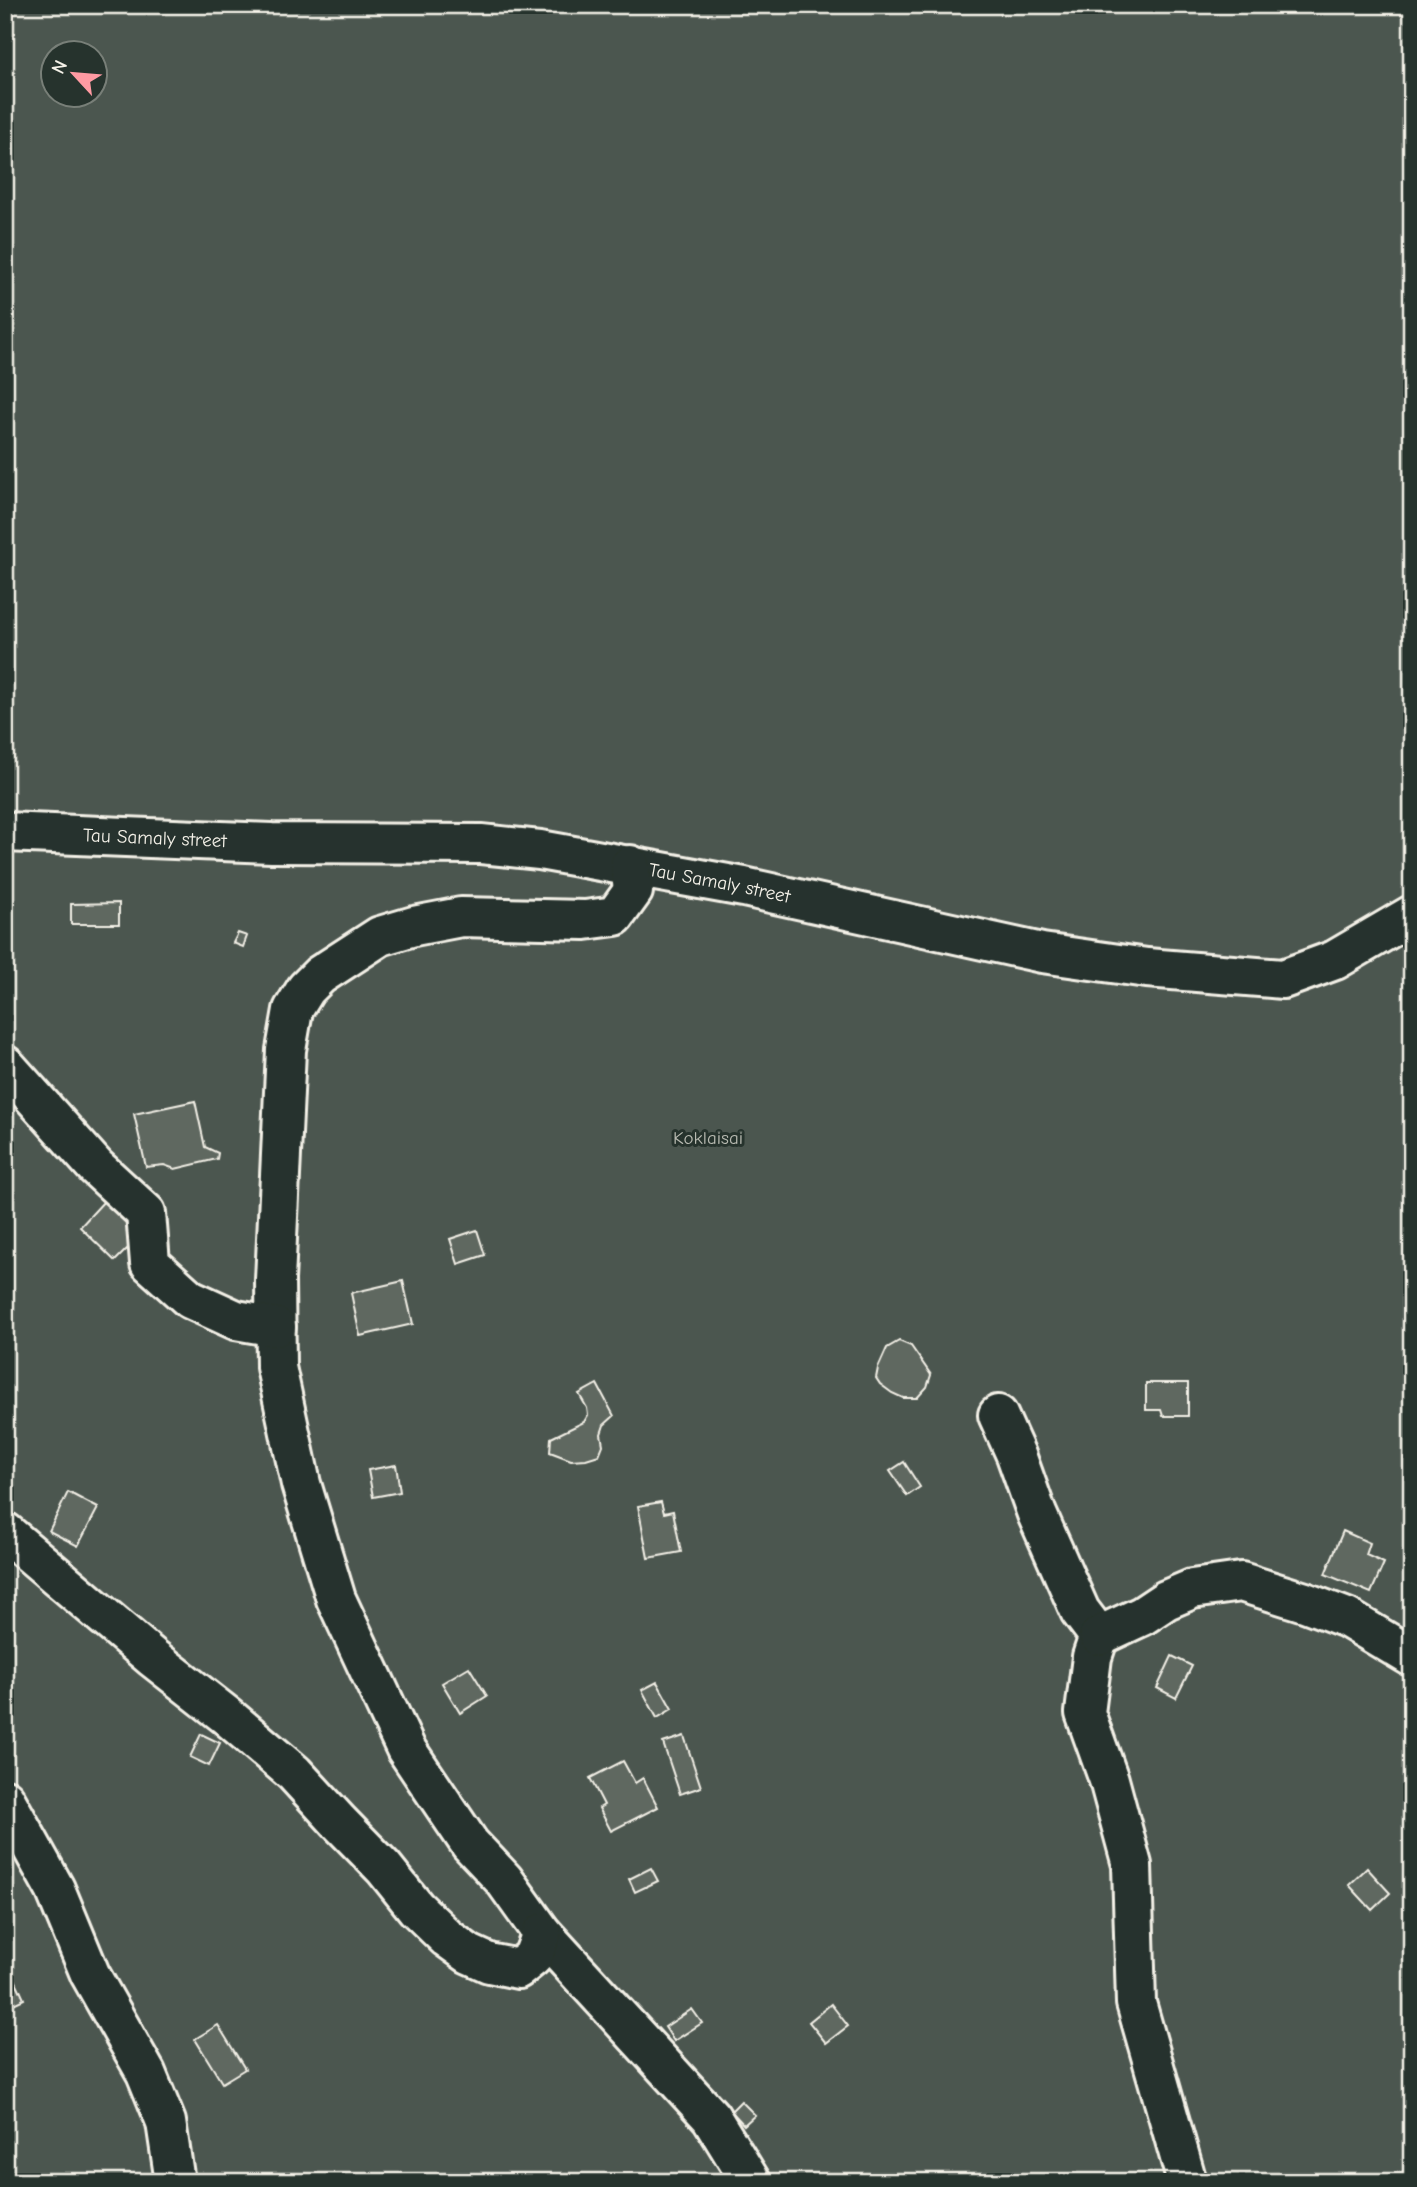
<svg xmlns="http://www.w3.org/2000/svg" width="1417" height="2187" font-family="'Comic Neue',sans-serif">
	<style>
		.green { fill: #4c564f; stroke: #a0a49c; stroke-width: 2; fill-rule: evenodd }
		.building { fill: #5f6861; stroke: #f4f1e8; stroke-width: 2 }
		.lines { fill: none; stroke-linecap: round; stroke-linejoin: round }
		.minor-casing { stroke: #f4f1e8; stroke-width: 44 }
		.minor { stroke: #26332d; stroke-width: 38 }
		.labels { text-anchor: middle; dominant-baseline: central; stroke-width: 6; stroke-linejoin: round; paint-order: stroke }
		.street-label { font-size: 19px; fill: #f4f1e8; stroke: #26332d }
		.park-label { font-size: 19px; fill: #b9bbb2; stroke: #26332d }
	</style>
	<rect width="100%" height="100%" fill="#323e38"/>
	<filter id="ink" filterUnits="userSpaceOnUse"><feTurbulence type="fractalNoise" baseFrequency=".0143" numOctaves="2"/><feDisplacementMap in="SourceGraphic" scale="14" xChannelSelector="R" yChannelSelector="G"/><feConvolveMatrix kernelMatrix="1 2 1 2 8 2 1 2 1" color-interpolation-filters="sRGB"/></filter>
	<g filter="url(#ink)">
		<!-- green -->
		<path class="green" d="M5 5H1412V2182H5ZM52 52H94V94H52Z"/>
		<!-- building -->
		<g class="building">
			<polygon points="119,903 119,924 71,924 71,904"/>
			<polygon points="238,933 247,936 243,947 233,943"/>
			<polygon points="195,1101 205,1147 218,1153 217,1159 175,1169 164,1165 146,1167 134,1114"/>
			<polygon points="105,1200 140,1236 115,1261 80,1227"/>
			<polygon points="477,1230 485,1255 458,1264 450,1239"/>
			<polygon points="403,1281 413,1324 360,1336 351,1293"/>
			<polygon points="899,1341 911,1346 931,1375 927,1387 917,1398 903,1398 892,1393 880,1384 876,1378 878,1368 887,1348"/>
			<polygon points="1146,1383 1188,1383 1188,1416 1163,1416 1161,1410 1146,1410"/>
			<polygon points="597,1384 614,1416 604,1425 601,1434 603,1445 599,1455 586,1459 571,1460 550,1452 551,1438 584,1422 588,1415 587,1408 579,1394"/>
			<polygon points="904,1462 920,1487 907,1496 890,1471"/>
			<polygon points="396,1465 400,1492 373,1497 368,1470"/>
			<polygon points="68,1492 98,1508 78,1546 49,1531"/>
			<polygon points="661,1502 664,1513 673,1511 681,1552 648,1558 638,1506"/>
			<polygon points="1343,1531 1370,1543 1366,1555 1384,1563 1371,1593 1325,1574"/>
			<polygon points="1172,1656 1192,1666 1176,1698 1157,1688"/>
			<polygon points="469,1667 487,1696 460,1713 442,1683"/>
			<polygon points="657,1682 672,1709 657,1718 642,1690"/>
			<polygon points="201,1734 220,1743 209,1766 190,1757"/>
			<polygon points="684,1736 701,1787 680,1794 663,1743"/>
			<polygon points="623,1761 635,1783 643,1778 658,1807 611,1831 599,1808 604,1805 590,1778"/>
			<polygon points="651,1868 658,1881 635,1892 629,1879"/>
			<polygon points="1367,1868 1390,1893 1372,1910 1349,1885"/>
			<polygon points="9,1966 24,1999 7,2007 5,1968"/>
			<polygon points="831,2004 848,2026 826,2043 809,2022"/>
			<polygon points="692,2009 702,2023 674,2041 665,2027"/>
			<polygon points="218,2025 245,2069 222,2083 195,2039"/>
			<polygon points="741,2101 755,2115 744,2125 731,2111"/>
		</g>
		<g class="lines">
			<!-- minor casing -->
			<g class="minor-casing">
				<g id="minor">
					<path id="s1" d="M5 832 272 843 481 844 540 850 744 887 1042 953 1147 968 1283 979 1335 960 1412 915"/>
					<polyline points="630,865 633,891 615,916 585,920 461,917 414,926 380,936 320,975 306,989 293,1010 286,1050 275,1280 276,1367 301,1484 336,1599 406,1749 470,1844 504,1880 542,1933 711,2117 751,2182"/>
					<polyline points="5,1065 96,1167 146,1213 150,1263 190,1299 236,1320 276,1327"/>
					<polyline points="998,1415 1016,1455 1037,1514 1080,1611 1099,1636"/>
					<polyline points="5,1532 153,1658 227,1716 294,1773 339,1822 384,1868 416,1908 447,1938 469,1954 489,1963 518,1969 533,1957 542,1933"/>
					<polyline points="1099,1636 1092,1657 1085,1713 1109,1780 1132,1865 1136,2003 1187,2182"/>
					<polyline points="1099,1636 1142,1616 1166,1600 1192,1589 1241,1582 1305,1602 1347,1618 1412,1657"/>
					<polyline points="5,1799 55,1889 90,1974 146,2073 166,2122 175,2182"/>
				</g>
			</g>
			<!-- minor -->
			<use href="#minor" class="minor"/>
		</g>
	</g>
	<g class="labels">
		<!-- street labels -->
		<g class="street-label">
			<text stroke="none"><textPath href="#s1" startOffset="150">Tau Samaly street</textPath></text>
			<text stroke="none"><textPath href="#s1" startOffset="718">Tau Samaly street</textPath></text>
		</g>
		<!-- park labels -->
		<g class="park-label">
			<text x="708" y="1138">Koklaisai</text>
		</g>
	</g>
	<!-- margin -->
	<rect width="1417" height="2187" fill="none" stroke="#26332d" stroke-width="28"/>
	<rect x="14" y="14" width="1389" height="2159" fill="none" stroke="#f4f1e8" stroke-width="2.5" filter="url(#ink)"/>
	<!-- north arrow -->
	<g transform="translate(74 74) rotate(296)"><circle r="33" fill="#26332d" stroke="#787f78" stroke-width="2"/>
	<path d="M0-5L12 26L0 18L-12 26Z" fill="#ff9aa2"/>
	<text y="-10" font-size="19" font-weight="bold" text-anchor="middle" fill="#f4f1e8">N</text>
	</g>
</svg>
